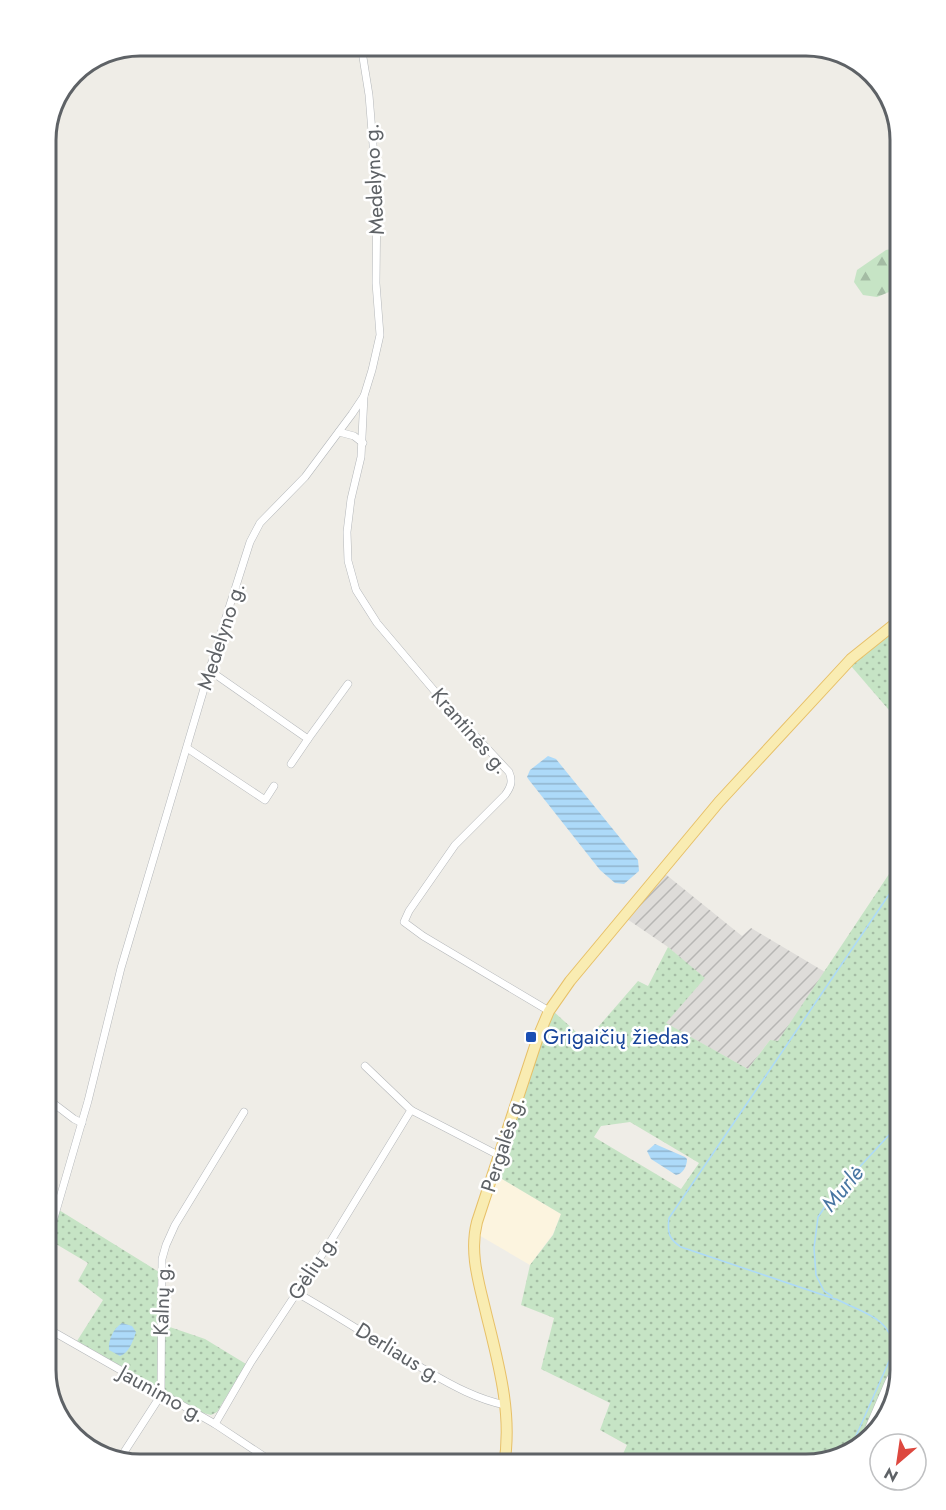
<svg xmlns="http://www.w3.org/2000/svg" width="946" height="1510" font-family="Jost,sans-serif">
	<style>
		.commercial { fill: #fcf4df }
		.industrial { fill: url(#industrial-furrows) }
		.grass { fill: url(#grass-dots); fill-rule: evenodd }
		.forest { fill: url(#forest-firs) }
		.water { fill: url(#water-rules) }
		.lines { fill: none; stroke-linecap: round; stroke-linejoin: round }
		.stream { stroke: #addaf9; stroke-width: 1.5 }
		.minor-casing { stroke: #b4b7ba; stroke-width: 8 }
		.primary-casing { stroke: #e7c068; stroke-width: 12 }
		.minor { stroke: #fff; stroke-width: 7 }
		.primary { stroke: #f9ecb2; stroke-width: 10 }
		.transit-dot { fill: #1a4fb4; stroke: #fff; stroke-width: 2 }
		.labels { text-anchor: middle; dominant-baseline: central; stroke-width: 5; stroke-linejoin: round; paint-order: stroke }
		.street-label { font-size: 21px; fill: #5e6266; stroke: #fff }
		.transit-label { font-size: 21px; fill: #164399; stroke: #fff; text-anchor: start }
		.water-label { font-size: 22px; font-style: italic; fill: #4775a2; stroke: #fff }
		.rim { fill: none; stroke: #5e6266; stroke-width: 3 }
	</style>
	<defs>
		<pattern id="industrial-furrows" width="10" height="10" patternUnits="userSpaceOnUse" patternTransform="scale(1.5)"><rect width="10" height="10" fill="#dedcd9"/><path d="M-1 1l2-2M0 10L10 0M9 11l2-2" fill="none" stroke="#b7b6b4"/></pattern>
		<pattern id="grass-dots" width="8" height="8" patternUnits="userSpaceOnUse" patternTransform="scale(1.5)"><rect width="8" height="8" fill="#c6e4c5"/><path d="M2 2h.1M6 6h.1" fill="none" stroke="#a4bca4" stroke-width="1.8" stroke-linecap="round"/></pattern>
		<pattern id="forest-firs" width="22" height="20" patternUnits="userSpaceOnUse" patternTransform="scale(1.5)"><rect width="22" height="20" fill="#c6e4c5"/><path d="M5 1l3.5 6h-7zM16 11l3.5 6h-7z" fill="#a4bca4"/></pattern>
		<pattern id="water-rules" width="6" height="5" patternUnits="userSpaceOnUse" patternTransform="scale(1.5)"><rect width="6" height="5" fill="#addaf9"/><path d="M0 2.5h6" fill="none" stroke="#90b4cd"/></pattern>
	</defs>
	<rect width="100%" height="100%" fill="#efede7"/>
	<!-- commercial -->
	<polygon class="commercial" points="497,1176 561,1214 553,1234 530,1265 477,1234"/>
	<!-- industrial -->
	<polygon class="industrial" points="664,873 742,936 751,928 825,972 778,1042 770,1040 748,1069 665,1023 704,978 668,947 627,919"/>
	<!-- grass -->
	<g class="grass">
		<polygon points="901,626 901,724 851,666"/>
		<path d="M901 856V1369H898L869 1437 849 1455 807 1465H618L627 1445 600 1430 610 1403 541 1369 554 1318 521 1305 530 1265 553 1235 561 1214 497 1176 543 1035 553 1011 586 1041 638 981 648 986 668 947 705 978 666 1023 748 1069 770 1040 778 1041ZM630 1122 699 1163 681 1189 594 1137 601 1126Z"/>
		<polygon points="59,1210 159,1272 158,1323 205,1339 246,1364 217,1412 211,1415 203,1413 77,1341 103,1300 78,1281 88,1263 51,1241"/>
	</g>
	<!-- forest -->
	<polygon class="forest" points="901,247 901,287 877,297 863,295 854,282 857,270 886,250"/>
	<!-- water -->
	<g class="water">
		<polygon points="548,756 556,759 638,860 639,871 624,884 615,883 600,870 529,780 527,777 530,770"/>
		<path d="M655 1144 685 1157 687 1159C687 1166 683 1174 676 1175L651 1159 647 1151Z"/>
		<path d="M122 1323 132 1326 136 1332C133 1341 129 1353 120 1356L109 1350C108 1340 113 1329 122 1323Z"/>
	</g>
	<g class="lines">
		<!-- stream -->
		<g class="stream">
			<polyline points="832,1296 824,1291 816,1275 814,1248 818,1217 831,1198 901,1122"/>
			<path d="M835 1299 681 1247C669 1239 667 1233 669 1218L901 877"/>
			<path d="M836 1299C860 1312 892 1317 894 1350L856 1436"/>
			<polyline points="894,1349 901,1340"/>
			<polyline points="847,1456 850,1448"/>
		</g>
		<!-- minor casing -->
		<g class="minor-casing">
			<g id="minor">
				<path d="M364 396 361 457 351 499 347 532 348 561 356 590 377 623 443 701 509 772C513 781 511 787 505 795L455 845 409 911 404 922 423 936 549 1011"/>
				<polyline points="339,432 354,436 363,443"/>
				<polyline points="209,670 308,739 291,764"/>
				<polyline points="308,739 348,684"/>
				<polyline points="187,748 265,800 274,786"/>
				<polyline points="365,1066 411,1110 500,1156"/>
				<polyline points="45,1097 74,1119 82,1123"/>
				<polyline points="45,1249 88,1101 121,968 214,655 250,542 260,523 305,477 352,414 364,396 372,370 380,335 376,283 377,194 369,95 361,45"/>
				<path d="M297 1293C342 1318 384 1347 429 1372 453 1386 477 1399 505 1405"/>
				<polyline points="45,1327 215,1424 277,1465"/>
				<polyline points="215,1424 251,1362 329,1244 411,1110"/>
				<polyline points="864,1439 889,1381 901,1358"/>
				<polyline points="119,1460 161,1395 162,1259 166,1245 175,1225 244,1112"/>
			</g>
		</g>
		<!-- primary casing -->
		<g class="primary-casing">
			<path id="primary" d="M504 1465C513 1414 498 1362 486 1313 479 1283 469 1253 477 1222L538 1037 549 1011 570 981 719 802 851 659 901 619"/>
		</g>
		<!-- minor -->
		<use href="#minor" class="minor"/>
		<!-- primary -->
		<use href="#primary" class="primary"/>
	</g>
	<!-- markers -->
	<rect class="transit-dot" x="525" y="1031" width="12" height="12" rx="3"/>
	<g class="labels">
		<!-- street labels -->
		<g class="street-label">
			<text transform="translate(374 179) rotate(-93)">Medelyno g.</text>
			<text transform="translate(221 636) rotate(-72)">Medelyno g.</text>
			<text transform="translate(470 731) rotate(49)">Krantinės g.</text>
			<text transform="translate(503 1144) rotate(-72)">Pergalės g.</text>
			<text transform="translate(313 1267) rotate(-57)">Gėlių g.</text>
			<text transform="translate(162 1299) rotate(-88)">Kalnų g.</text>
			<text transform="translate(399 1353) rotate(31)">Derliaus g.</text>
			<text transform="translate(162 1394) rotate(29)">Jaunimo g.</text>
		</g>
		<!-- transit labels -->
		<g class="transit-label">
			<text x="543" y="1037">Grigaičių žiedas</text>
		</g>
		<!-- water labels -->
		<g class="water-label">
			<text transform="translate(842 1188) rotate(-50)">Murlė</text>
		</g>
	</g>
	<!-- crop -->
	<path d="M0 0H946V1510H0ZM140 56H806A84 84 0 0 1 890 140V1370A84 84 0 0 1 806 1454H140A84 84 0 0 1 56 1370V140A84 84 0 0 1 140 56Z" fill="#fff" fill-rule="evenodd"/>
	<path class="rim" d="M140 56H806A84 84 0 0 1 890 140V1370A84 84 0 0 1 806 1454H140A84 84 0 0 1 56 1370V140A84 84 0 0 1 140 56Z"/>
	<!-- north arrow -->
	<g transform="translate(898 1462) rotate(209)"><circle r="28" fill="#ffffff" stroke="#bfc0c2" stroke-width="1.5"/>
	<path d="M0-4.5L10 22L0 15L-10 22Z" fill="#dd483f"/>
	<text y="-9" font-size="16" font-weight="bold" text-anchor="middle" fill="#5e6266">N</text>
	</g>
</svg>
